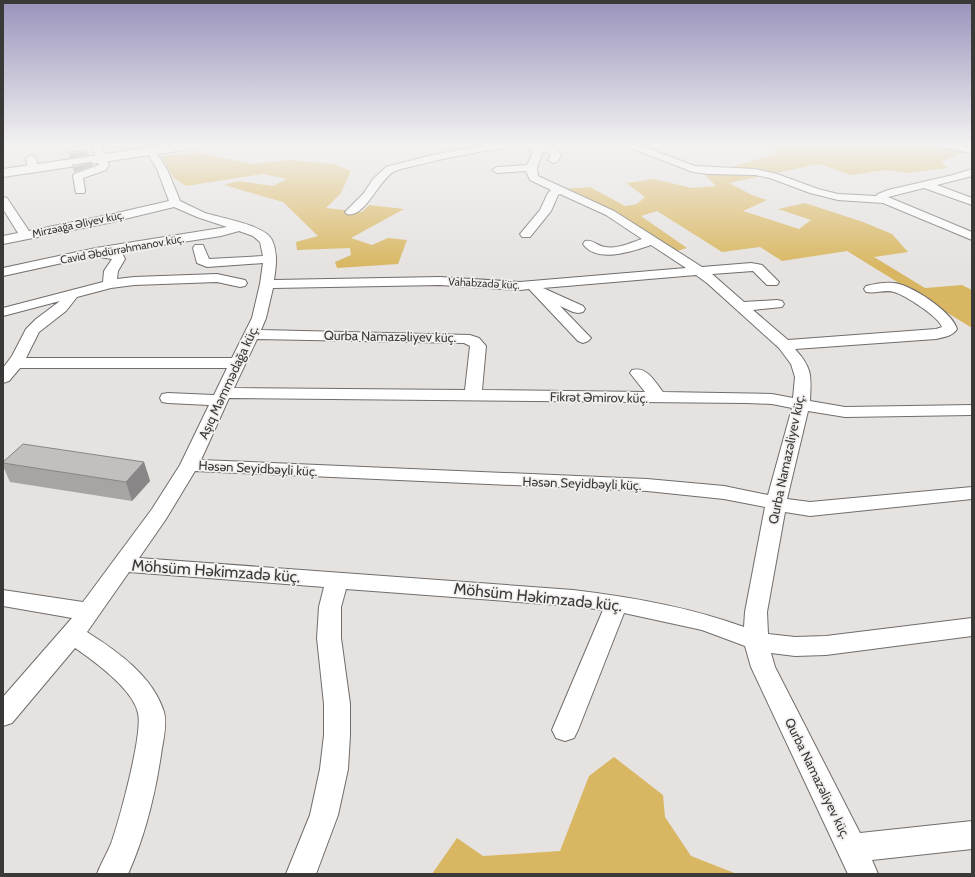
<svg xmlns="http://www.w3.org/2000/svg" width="975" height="877" font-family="Cabin,sans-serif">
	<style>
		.green { fill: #d9b762 }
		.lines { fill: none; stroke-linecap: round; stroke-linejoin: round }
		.street-casing { stroke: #706d6b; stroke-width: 2 }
		.secondary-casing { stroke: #706d6b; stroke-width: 2 }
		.street { fill: #fff; fill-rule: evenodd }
		.secondary { fill: #fff; fill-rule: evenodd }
		.wall { fill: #a8a4a4 }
		.shaded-wall { fill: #888686 }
		.building { fill: #c3bfbf; stroke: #888686 }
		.labels { text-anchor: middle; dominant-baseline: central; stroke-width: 3.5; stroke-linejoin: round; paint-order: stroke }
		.far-street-label { font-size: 11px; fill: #3a3938; stroke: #f3efee }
		.street-label { font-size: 13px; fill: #3a3938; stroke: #f3efee }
		.near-street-label { font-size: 16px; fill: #3a3938; stroke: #f3efee }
	</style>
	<rect width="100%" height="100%" fill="#e5e2e0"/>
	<!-- green -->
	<g class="green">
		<polygon points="760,144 939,144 939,146 967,151 941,162 948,168 909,173 885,170 851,175 819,164 729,183 752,195 767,200 743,211 799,229 811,220 778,209 805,203 863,222 892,234 908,252 874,257 925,288 962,285 972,290 972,328 847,251 782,261 760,247 722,252 657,211 641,216 687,248 676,251 625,218 563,189 590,187 625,206 637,204 645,197 626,183 654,179 692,188 716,186 705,175 779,153"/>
		<polygon points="200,153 252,164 290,160 334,164 351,171 341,193 326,208 362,212 369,205 404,209 351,238 372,245 388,238 407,240 398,264 337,268 335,262 351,255 350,248 297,250 296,242 318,236 283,202 224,185 238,181 273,186 287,179 263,174 186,186 174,178 161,156"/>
		<polygon points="614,757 663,795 665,817 691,856 737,874 432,874 457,838 483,856 560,851 589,776"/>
	</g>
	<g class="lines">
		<!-- street casing -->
		<g class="street-casing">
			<g id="street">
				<polygon points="91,144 101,144 109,165 106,170 83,178 85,191 84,193 76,193 73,176 74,174 99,165"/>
				<path d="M494 144H514L509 147C479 152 448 157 418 165 411 167 402 168 395 171 379 178 365 219 347 214L345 212 364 193 373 179 386 167 432 155Z"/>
				<path d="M525 144C537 143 554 143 561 155L557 162 553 163 548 160 551 155 543 151 537 168 538 176 614 211 702 267 751 263 757 264 762 265 779 282 777 285H767L753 271 712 274 744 302 777 300 782 301 784 304 782 307 753 310 788 340 936 329 942 327C939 317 905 295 894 292 886 289 875 294 866 292L864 289 866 286C874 284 886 282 894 283 912 285 952 312 957 329 953 336 944 337 936 339L795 349C813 369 811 376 810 401L845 407 972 405V415L845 417 808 411 787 499 810 502 972 487V499L810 516 785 512 767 612 768 634 795 637 826 636 972 618V636L826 655 795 656 771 653 775 667 860 833 972 821V849L872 860 878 874H848L751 667 745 646 702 630 624 613 578 730 574 738 565 741 556 738 552 730 603 610 573 606 346 589 341 607V638L350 704V735L348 769 338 815 316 874H286L310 815 320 769 324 735V704L317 638 319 607 324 587 129 572 87 632C117 651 153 676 164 712 167 723 164 737 162 748 156 791 146 834 128 874H97C101 863 108 852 112 841 120 817 143 734 138 713 133 689 94 661 75 648L12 723 3 726V697L72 618 3 606V590L83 602 152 509 180 465 209 405 168 403 162 402 160 398 162 394 168 393 214 395 227 368H20L9 381 3 383V368L12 356 26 329 36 319 60 301 3 316V308L103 282 104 271 112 259 94 256 3 276V268L96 248 227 227 197 217 174 207 108 223 3 244V236L18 233 3 209V197L7 198 29 231 108 215 169 201 157 169 146 151 151 148 154 149 167 169 180 201C188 205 197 209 205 213 221 218 265 225 272 240 278 253 276 267 274 280L440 277 520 282 686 268 651 245C633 251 597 264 583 244L585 241C593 239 597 246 605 247 618 249 630 243 642 239L606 215 560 194 558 195 551 211 530 237H522L520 234 540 210 548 193 551 190 530 180 526 171 497 173 492 170 497 167 527 165 533 152ZM239 231 253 236 260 242 263 256 209 259 203 245H195L193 248 197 263 207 267 263 263 260 284 252 318 232 358H26L39 332 66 311 77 297 111 288 134 285 217 282 240 287 245 286 247 283 245 280 217 274 134 277 117 279 118 271 125 259 122 253 118 252 221 236ZM696 275 707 283 779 348 791 364 795 377 793 398 772 394 663 392C655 382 647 366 632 370L630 373 645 392 482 390 486 346 479 338 470 335 261 330 266 318 273 288 440 285 520 290 529 289 578 341 583 343 588 341 591 338 560 306 573 312 578 313 583 312 585 309 583 306 543 288ZM257 339 464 343 470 346 465 390 234 388ZM229 398 747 403 772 404 792 408 768 495 724 486 647 479 201 460ZM195 471 647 491 724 499 765 507 745 612 744 627C689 607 632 597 573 590L139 558 166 519Z"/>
				<polygon points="623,144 636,144 695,166 755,169 777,174 818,189 838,194 876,196 878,194 888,190 953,175 972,169 972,176 937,185 972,198 972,205 924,188 888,197 972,232 972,240 883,203 838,200 810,193 770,178 755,175 708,174 693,172 625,146"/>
				<polygon points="933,144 953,144 972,147 972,153 938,147"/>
				<polygon points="31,155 36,158 38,169 33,172 28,169 26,158"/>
			</g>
		</g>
		<!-- secondary casing -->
		<g class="secondary-casing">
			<polygon id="secondary" points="174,144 203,144 201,146 197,148 3,177 3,169"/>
		</g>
		<!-- street -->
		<use href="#street" class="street"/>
		<!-- secondary -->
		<use href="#secondary" class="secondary"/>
	</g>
	<!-- wall -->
	<polygon class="wall" points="3,462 144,462 150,481 132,501 10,482 3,466"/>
	<!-- shaded-wall -->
	<g class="shaded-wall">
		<polygon points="88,152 88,155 70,158 69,154"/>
		<polygon points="92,162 93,166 74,172 73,168"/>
		<polygon points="144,462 150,481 132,501 126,482"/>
	</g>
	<!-- building -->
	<g class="building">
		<polygon points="87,150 88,152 69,154 69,152"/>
		<polygon points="92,162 73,168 72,165"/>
		<polygon points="23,444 144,462 126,482 3,463 3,462"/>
	</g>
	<!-- sky -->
	<linearGradient id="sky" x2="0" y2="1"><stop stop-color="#9993bc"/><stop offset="0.54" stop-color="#f3f2f1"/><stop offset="1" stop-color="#f3f2f1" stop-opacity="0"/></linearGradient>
	<rect width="975" height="267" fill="url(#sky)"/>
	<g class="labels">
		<!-- far-street labels -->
		<g class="far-street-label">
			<text transform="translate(78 224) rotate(-12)">Mirzəağa Əliyev küç.</text>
			<text transform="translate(122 249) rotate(-10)">Cavid Əbdürrəhmanov küç.</text>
			<text transform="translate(484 283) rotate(3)">Vahabzadə küç.</text>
		</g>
		<!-- street labels -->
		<g class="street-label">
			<text transform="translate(390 336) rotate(1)">Qurba Namazəliyev küç.</text>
			<text transform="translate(228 382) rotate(-65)">Aşıq Məmmədağa küç.</text>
			<text transform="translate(599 397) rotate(1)">Fikrət Əmirov küç.</text>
			<text transform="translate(786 459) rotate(-78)">Qurba Namazəliyev küç.</text>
			<text transform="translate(258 468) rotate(3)">Həsən Seyidbəyli küç.</text>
			<text transform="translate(582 483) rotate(2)">Həsən Seyidbəyli küç.</text>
			<text transform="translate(818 778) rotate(64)">Qurba Namazəliyev küç.</text>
		</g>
		<!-- near-street labels -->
		<g class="near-street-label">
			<text transform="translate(216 571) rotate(4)">Möhsüm Həkimzadə küç.</text>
			<text transform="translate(538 597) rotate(6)">Möhsüm Həkimzadə küç.</text>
		</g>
	</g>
	<!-- border -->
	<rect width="975" height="877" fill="none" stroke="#3a3938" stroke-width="8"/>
</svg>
